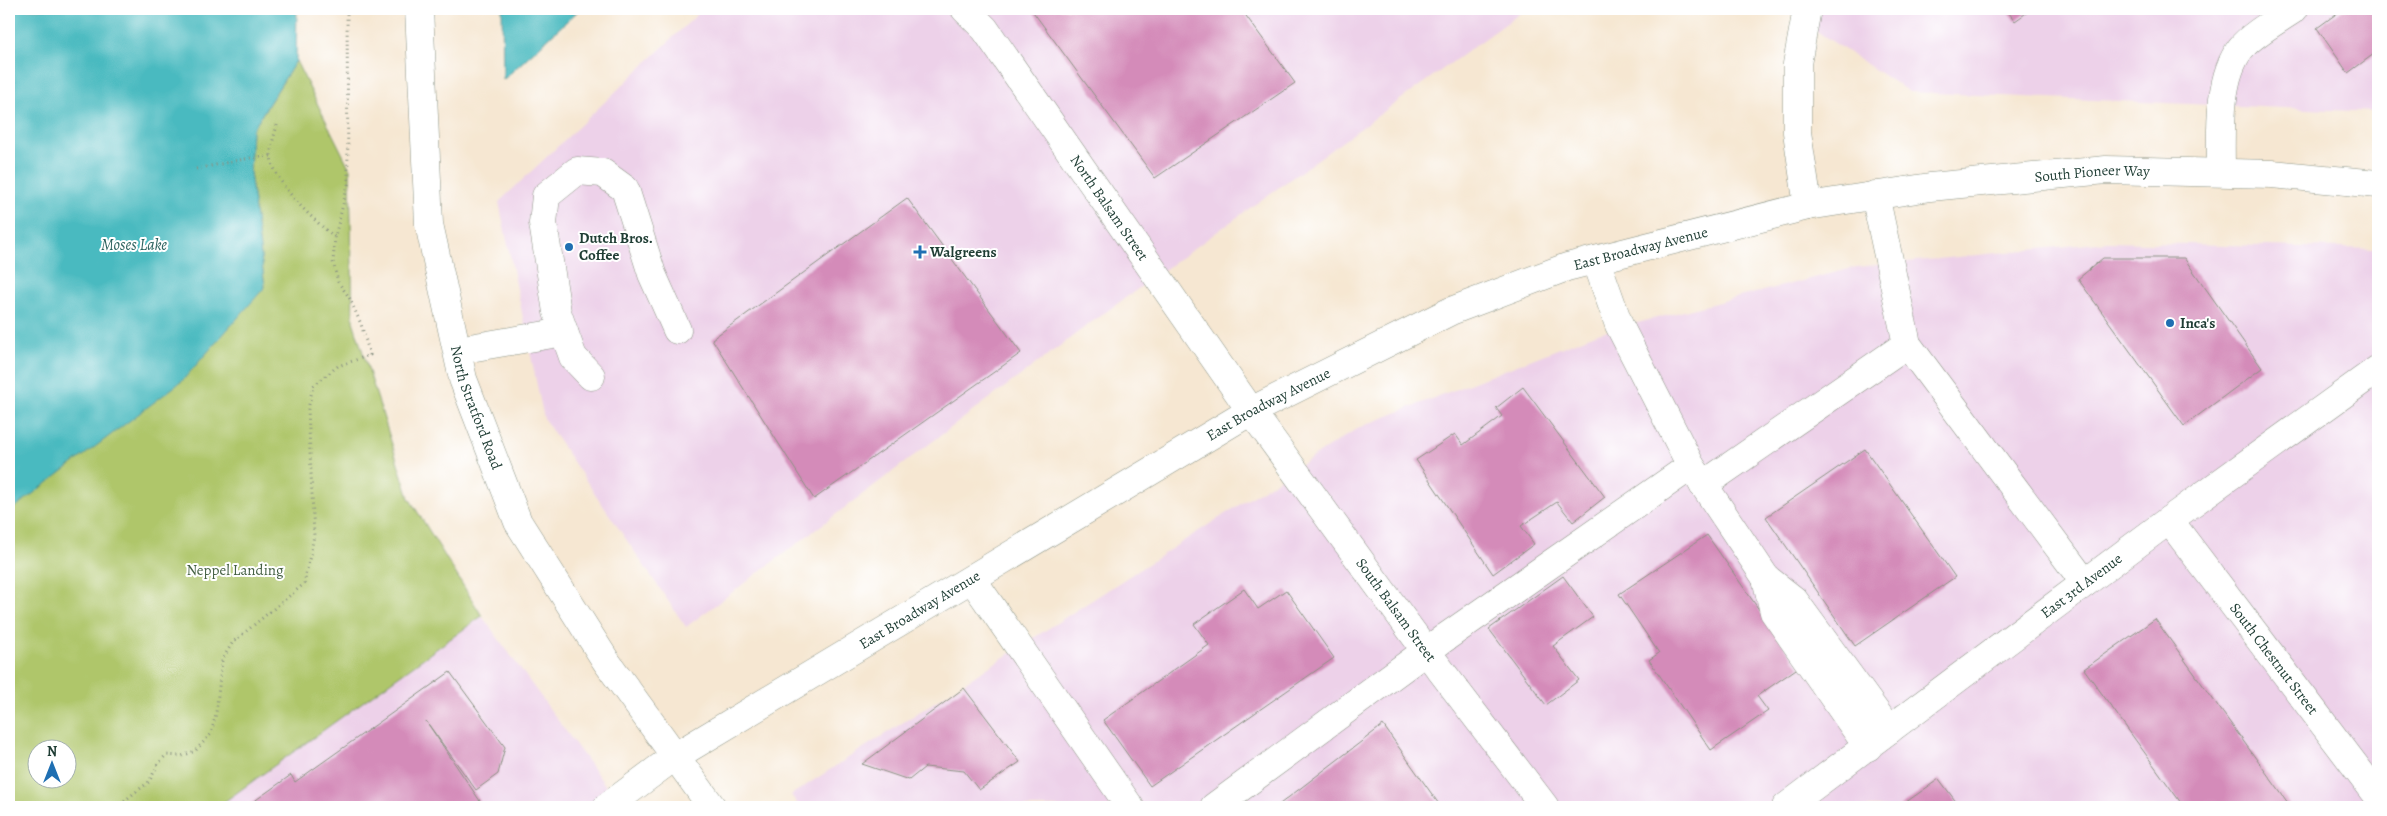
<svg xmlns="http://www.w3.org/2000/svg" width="2387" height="816" font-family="Alegreya,serif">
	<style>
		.built { fill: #edd1e9 }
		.green { fill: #afc66b; stroke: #678250; fill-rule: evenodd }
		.water { fill: #4abac0; stroke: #347c7a }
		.building { fill: #d48bb9 }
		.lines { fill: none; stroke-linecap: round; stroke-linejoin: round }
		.minor-casing { stroke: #8a9283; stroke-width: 29 }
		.major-casing { stroke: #8a9283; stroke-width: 29 }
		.path { stroke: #8a9283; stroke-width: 3; stroke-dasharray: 1 4; stroke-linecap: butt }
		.minor { stroke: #fff; stroke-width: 28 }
		.major { stroke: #fff; stroke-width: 28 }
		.poi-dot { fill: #1f6fb2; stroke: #fff; stroke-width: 2 }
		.labels { text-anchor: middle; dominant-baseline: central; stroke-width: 4; stroke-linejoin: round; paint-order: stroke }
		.street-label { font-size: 15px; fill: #1f3d34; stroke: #fff }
		.poi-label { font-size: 15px; font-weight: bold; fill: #1f3d34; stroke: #fff; text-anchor: start }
		.park-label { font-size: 15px; fill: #435f42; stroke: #fff }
		.water-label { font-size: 16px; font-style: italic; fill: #2c625e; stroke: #fff }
	</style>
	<rect width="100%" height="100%" fill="#fff"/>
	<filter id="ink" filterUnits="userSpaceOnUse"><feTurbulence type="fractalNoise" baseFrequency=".02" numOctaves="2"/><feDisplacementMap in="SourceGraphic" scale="10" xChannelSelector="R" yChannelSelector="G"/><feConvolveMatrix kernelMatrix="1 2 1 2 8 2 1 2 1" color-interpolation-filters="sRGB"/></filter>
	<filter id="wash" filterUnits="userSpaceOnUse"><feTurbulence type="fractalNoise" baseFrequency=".0096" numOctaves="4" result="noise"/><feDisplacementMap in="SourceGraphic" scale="20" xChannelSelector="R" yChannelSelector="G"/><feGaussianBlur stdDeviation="1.12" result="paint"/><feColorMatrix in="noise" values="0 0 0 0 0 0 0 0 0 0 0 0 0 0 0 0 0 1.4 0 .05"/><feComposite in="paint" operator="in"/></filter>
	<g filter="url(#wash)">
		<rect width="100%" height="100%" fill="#f6e7d2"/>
		<!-- built -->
		<g class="built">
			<polygon points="703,9 1526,9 1085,327 686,627 544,419 499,202"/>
			<polygon points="1783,9 2378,9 2378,112 1909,92"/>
			<polygon points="2108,242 2378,249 2378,807 800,807 791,795 1358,428 1598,333 1857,267"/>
			<polygon points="482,616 621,807 214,807"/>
		</g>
		<!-- green -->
		<path class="green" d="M296 61 350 169 353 321 409 498 482 616 217 807H9V512L265 287 250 172 252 130ZM38 748H68V778H38Z"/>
		<!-- water -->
		<g class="water">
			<polygon points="9,9 297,9 296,61 252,130 250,172 265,287 182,381 9,512"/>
			<polygon points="502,9 580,9 503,80"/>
		</g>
		<g id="blocks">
			<!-- building -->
			<g class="building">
				<polygon points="1031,9 1241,9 1295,83 1155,178"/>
				<polygon points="2006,9 2032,9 2015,21"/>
				<polygon points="2343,9 2378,9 2378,51 2348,73 2317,28"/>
				<polygon points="907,198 1021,353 814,499 712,339"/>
				<polygon points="2103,258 2184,258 2262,368 2184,426 2078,279"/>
				<polygon points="1523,387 1605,497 1573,522 1557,502 1521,526 1534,544 1493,574 1416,460 1455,434 1463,445 1502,416 1496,408"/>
				<polygon points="1865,449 1955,577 1855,646 1766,517"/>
				<polygon points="1707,535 1799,667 1757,696 1768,711 1711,750 1649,660 1659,653 1619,594"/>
				<polygon points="1563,576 1593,617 1553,646 1579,680 1546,705 1489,629"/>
				<polygon points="1244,589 1258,609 1286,590 1334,658 1150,786 1103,720 1209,645 1194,624"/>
				<polygon points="2155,619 2291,807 2184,807 2084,669"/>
				<polygon points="450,672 505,747 498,774 476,790 426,721 480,801 470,807 246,807 291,775 295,782"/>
				<polygon points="964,688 1020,762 979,790 964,771 925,767 909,780 862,764"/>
				<polygon points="1383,725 1441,807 1276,807"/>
				<polygon points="1939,779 1960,807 1899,807"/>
			</g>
		</g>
	</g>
	<g filter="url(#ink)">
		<use href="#blocks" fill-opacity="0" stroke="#8a9283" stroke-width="1"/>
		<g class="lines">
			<!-- minor casing -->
			<g class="minor-casing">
				<g id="minor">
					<path id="s1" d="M965 9 985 29 1251 411 1426 651 1545 807"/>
					<path d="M2221 172C2221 136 2217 78 2241 48 2252 34 2278 20 2294 9"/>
					<polyline points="1875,195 1907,344 2085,583"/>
					<polyline points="1596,260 1619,325 1691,466 1766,578 1794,600 1889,730"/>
					<polyline points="458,350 564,332"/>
					<polyline points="591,376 573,357 557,312 543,223 546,196 577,171 603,173 625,189 652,274 677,330"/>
					<polyline points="1703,485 1907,344"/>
					<path id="s2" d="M2169 520 2378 796"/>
					<polyline points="1766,578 1774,612 1868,747"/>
					<polyline points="972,579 1130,807"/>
					<polyline points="1214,807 1426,651 1691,466"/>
				</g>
			</g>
			<!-- major casing -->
			<g class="major-casing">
				<g id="major">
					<path id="s3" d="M419 9 429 224 463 379 518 522 606 661 712 807"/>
					<polyline points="1807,9 1797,64 1797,132 1808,206"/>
					<path id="s4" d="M607 807 674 757 1251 411 1451 311 1567 267 1808 206 1930 187 2106 170 2272 174 2378 184"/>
					<path id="s5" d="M1786 807 2169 520 2378 369"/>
				</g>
			</g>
			<!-- path -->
			<g class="path">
				<path d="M277 125C275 134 270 147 271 156 273 183 314 221 335 237"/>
				<polyline points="196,169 250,158 271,156"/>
				<polyline points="116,807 149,782 158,764 166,755 182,756 195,751 211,734 216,713 222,660 233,642 304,584 314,536 308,409 313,386 338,366 370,355 361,324 349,297 338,282 333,262 335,237 348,184 347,9"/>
			</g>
			<!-- minor -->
			<use href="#minor" class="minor"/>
			<!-- major -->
			<use href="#major" class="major"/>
		</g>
	</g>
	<!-- markers -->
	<g class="poi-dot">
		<circle cx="569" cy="247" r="5"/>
		<path d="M917.5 244.5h5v5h5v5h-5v5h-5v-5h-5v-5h5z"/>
		<circle cx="2170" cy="323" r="5"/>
	</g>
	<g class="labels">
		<!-- street labels -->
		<g class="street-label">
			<text stroke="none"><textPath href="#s4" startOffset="1639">South Pioneer Way</textPath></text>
			<text stroke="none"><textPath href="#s1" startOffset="246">North Balsam Street</textPath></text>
			<text stroke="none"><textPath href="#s4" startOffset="1180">East Broadway Avenue</textPath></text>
			<text stroke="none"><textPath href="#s4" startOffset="775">East Broadway Avenue</textPath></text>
			<text stroke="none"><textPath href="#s3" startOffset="405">North Stratford Road</textPath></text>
			<text stroke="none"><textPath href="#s5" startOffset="369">East 3rd Avenue</textPath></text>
			<text stroke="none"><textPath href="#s4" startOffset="370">East Broadway Avenue</textPath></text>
			<text stroke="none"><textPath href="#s1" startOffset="740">South Balsam Street</textPath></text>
			<text stroke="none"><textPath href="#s2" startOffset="174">South Chestnut Street</textPath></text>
		</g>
		<!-- poi labels -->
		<g class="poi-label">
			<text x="579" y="238">Dutch Bros.<tspan x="579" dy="17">Coffee</tspan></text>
			<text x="930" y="252">Walgreens</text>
			<text x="2180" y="323">Inca's</text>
		</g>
		<!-- park labels -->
		<g class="park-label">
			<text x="235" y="570">Neppel Landing</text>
		</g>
		<!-- water labels -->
		<g class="water-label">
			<text x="134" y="245">Moses Lake</text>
		</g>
	</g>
	<!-- margin -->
	<rect width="2387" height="816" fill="none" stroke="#fff" stroke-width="30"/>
	<!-- north arrow -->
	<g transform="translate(52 764)"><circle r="24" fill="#ffffff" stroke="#a5b1ae"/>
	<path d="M0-4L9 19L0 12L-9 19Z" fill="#1f6fb2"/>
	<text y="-8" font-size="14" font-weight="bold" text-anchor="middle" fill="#1f3d34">N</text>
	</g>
</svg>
